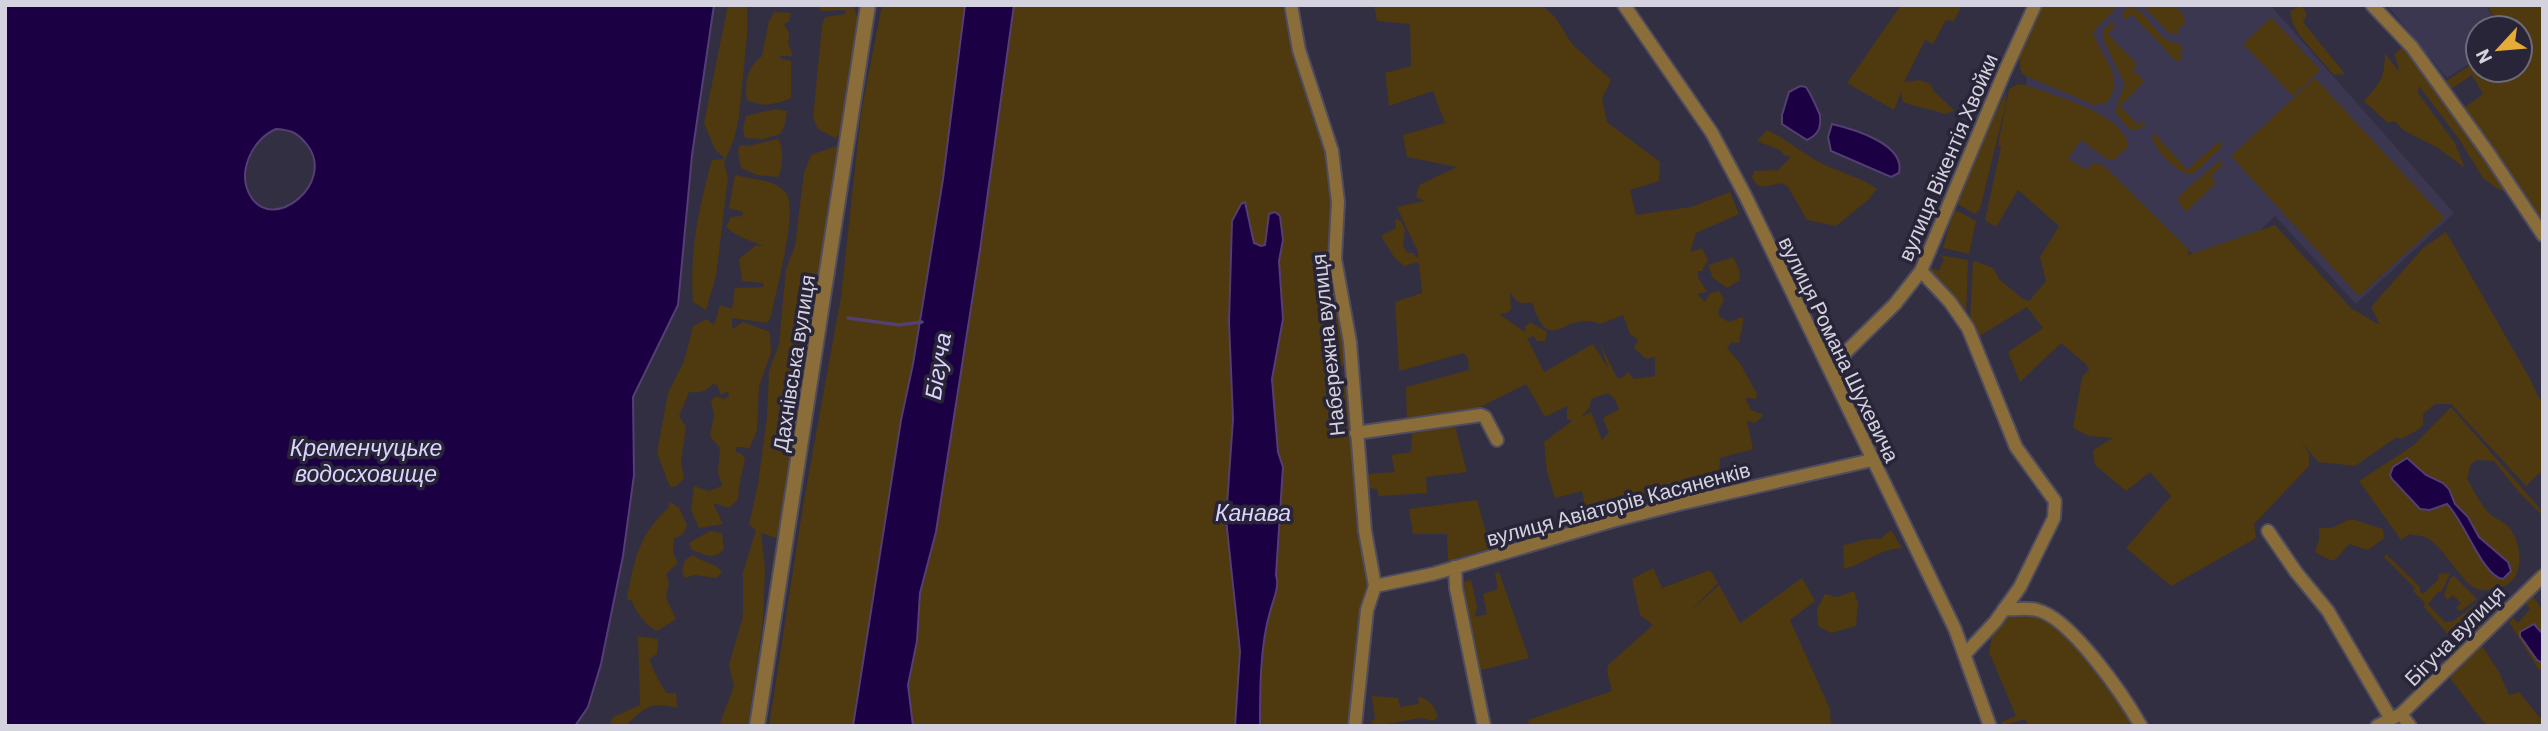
<svg xmlns="http://www.w3.org/2000/svg" width="2548" height="731" font-family="Barlow,sans-serif">
	<style>
		.built { fill: #3b3751 }
		.green { fill: #4f390e; fill-rule: evenodd }
		.water { fill: #1c0044; stroke: #533f72; stroke-width: 2; fill-rule: evenodd }
		.lines { fill: none; stroke-linecap: round; stroke-linejoin: round }
		.stream { stroke: #533f72; stroke-width: 3.5 }
		.minor-casing { stroke: #4f4c5f; stroke-width: 16 }
		.tertiary-casing { stroke: #4f4c5f; stroke-width: 18 }
		.minor { stroke: #8a6d39; stroke-width: 12 }
		.tertiary { stroke: #8a6d39; stroke-width: 14 }
		.labels { text-anchor: middle; dominant-baseline: central; stroke-width: 7; stroke-linejoin: round; paint-order: stroke }
		.street-label { font-size: 21px; fill: #d4d2df; stroke: #292538 }
		.water-label { font-size: 23px; font-style: italic; fill: #dbd4ff; stroke: #292538 }
	</style>
	<rect width="100%" height="100%" fill="#322f43"/>
	<!-- built -->
	<g class="built">
		<polygon points="2051,5 2270,5 2454,213 2356,304 2275,216 2213,274 2103,165 2095,163 2087,170 2068,159 2026,87 2027,79 2025,74"/>
		<polygon points="2387,5 2486,5 2498,28 2478,28 2478,58 2447,78"/>
	</g>
	<!-- green -->
	<g class="green">
		<path d="M728 5H747V36L739 117 734 139 724 163 728 177 716 276 706 310 693 302C689 256 699 205 712 160L725 159 715 149 704 123Z"/>
		<polygon points="815,5 857,5 854,8 861,27 844,131 835,138 818,129 813,118 822,25 825,17 845,14 846,10 822,11"/>
		<polygon points="882,5 965,5 943,179 913,364 901,420 853,726 769,726 803,506 841,297 861,113"/>
		<polygon points="1014,5 1282,5 1301,82 1326,148 1331,172 1346,361 1342,367 1331,366 1332,382 1349,381 1368,589 1365,593 1353,726 913,726 908,686 917,641 920,593 936,532 980,250"/>
		<path d="M1374 5H1542L1555 17 1572 44 1611 80 1602 98 1607 122 1660 162 1659 181 1630 190 1636 215 1691 207 1730 192 1739 214 1696 233 1690 252 1702 248 1708 260 1702 271H1698V277L1707 292 1697 294 1705 302 1710 293 1719 291 1724 299 1718 312 1720 317 1729 322 1743 317C1744 326 1740 333 1739 343L1732 342 1727 348 1740 363 1757 394 1756 399 1745 398 1751 410 1764 415 1755 423 1747 421 1753 449 1720 458 1718 490 1640 506 1606 517 1601 502 1585 506 1582 491 1555 498 1547 472 1544 442 1572 421 1567 419V406L1545 417 1526 384 1470 412 1407 424 1406 387 1469 370 1468 359 1464 353 1399 371 1395 302 1422 293 1419 262 1404 266 1394 257 1381 236 1396 228 1395 219 1401 221 1405 230 1403 246 1408 253H1413L1418 259V252L1397 207 1424 201 1416 197 1419 185 1457 167 1407 157 1403 135 1445 123 1433 91 1389 106 1385 73 1411 66 1410 24 1377 21ZM1510 292C1516 302 1520 305 1532 302 1551 360 1562 309 1600 324L1623 315 1630 334 1638 340 1634 348 1646 359 1655 357V376L1634 379 1628 372 1622 378H1617L1600 343 1608 368 1593 344 1544 372 1527 338 1534 336 1537 341H1545L1547 332 1530 322 1525 327V332L1499 314 1507 313 1511 309ZM1608 393 1614 398 1619 409 1603 418 1608 431H1610L1602 440 1591 412 1581 417 1590 407 1591 399Z"/>
		<path d="M1901 5H1962L1954 21 1946 20 1933 44 1925 40 1904 82 1920 80 1930 84C1936 97 1946 100 1954 111L1944 114C1930 108 1917 108 1903 102L1901 92 1894 110 1847 83Z"/>
		<path d="M2042 5H2119L2093 32C2100 57 2127 76 2107 102L2094 105 2022 74C2013 53 2033 25 2042 5Z"/>
		<polygon points="2142,5 2173,5 2184,15 2185,23 2178,30 2179,33 2169,33"/>
		<polygon points="2302,5 2307,15 2303,22 2345,74 2334,75 2301,37 2293,24 2290,11"/>
		<polygon points="2487,5 2543,5 2543,229 2464,108 2483,94 2472,75 2451,89 2446,81 2478,60 2478,70 2520,70 2520,28 2500,28"/>
		<path d="M2128 7C2144 8 2152 28 2163 37 2169 43 2177 42 2184 48L2179 52 2183 56 2177 62 2132 14 2126 19H2123V12Z"/>
		<path d="M774 12 791 13 789 21 784 24 789 33V40H787L793 56H780L781 59 791 61V98C783 102 768 106 759 104 755 103 751 101 747 101 744 83 747 67 762 56L769 21Z"/>
		<polygon points="2271,17 2320,70 2293,96 2243,44"/>
		<polygon points="2110,24 2116,25 2108,34 2137,64 2132,69 2144,81 2120,106 2138,125 2144,120 2146,123 2137,130 2129,129 2115,112 2125,84 2103,39 2104,29"/>
		<path d="M2404 46 2431 81 2508 192 2498 189 2483 178 2459 139 2419 86 2418 93 2455 143 2465 168 2438 148 2403 130 2395 121 2388 123 2364 101C2380 83 2385 78 2385 53L2398 71 2399 68 2394 54Z"/>
		<polygon points="2315,78 2444,218 2359,296 2231,156"/>
		<path d="M2018 84 2025 85C2052 95 2127 114 2128 147L2115 159H2107L2081 140 2068 159 2087 170 2093 163 2103 165 2189 250 2188 255 2275 225 2351 308 2380 325 2371 307 2423 248 2446 232 2530 379 2543 406V470L2526 486 2451 404H2435L2423 414V425L2418 430 2401 439 2397 437 2355 466 2318 462 2301 441 2309 453V466L2254 524 2256 538 2171 586 2126 548 2171 496 2150 472 2126 491 2095 465 2093 450 2113 438 2089 436 2073 428 2082 377 2089 370 2086 364 2061 343 2020 382 2008 352 2043 328 2027 307 1976 338 1970 321 1973 260 1993 268 2000 280 2023 299 2029 301 2046 281 2040 257 2059 226 2018 190 1996 227 1985 220 2001 147 1998 145 2009 89Z"/>
		<polygon points="2006,92 2006,103 1980,209 1975,214 1954,202"/>
		<polygon points="775,109 787,111 785,124 780,134 763,139 745,138 743,128 746,116"/>
		<path d="M1767 130C1787 139 1803 154 1823 164 1842 173 1860 177 1877 189L1868 200 1836 226 1807 220 1788 187 1782 183 1762 187 1755 183 1752 177 1754 171 1778 170 1791 157 1784 155 1780 150 1757 141Z"/>
		<path d="M2154 133 2187 170 2220 141 2222 147 2193 174C2180 177 2155 150 2152 137Z"/>
		<path d="M778 139C784 148 783 169 778 177L757 175 741 168 738 151 740 145 748 146Z"/>
		<polygon points="836,146 839,150 825,256 801,378 796,447 777,538 761,533 765,569 763,621 748,726 719,726 734,686 729,665 743,616 743,572 756,530 749,525 758,484 767,417 769,371 779,344 786,269 795,246 804,173 811,155"/>
		<polygon points="2218,162 2224,163 2211,176 2216,183 2186,212 2178,201 2179,196"/>
		<path d="M735 175C752 180 772 178 785 192 800 206 775 294 771 317L767 323 732 318V329L743 322 770 332 771 353 759 386 757 430 749 449 743 447H736V452L742 454 745 459 739 486 738 499 729 508 713 503 723 524 699 528 691 510 694 486 709 491 722 486 718 472 720 448 710 436 714 416 711 400 716 396 724 399 729 396 728 391 721 395 717 385 713 384C705 392 700 393 689 392L679 416 686 427 681 462 684 478 677 486 670 487 657 453 668 393 684 361 693 326 707 319 712 324 715 323 720 305 732 309 735 288 764 287 763 283 742 281 739 259 756 245 764 246C752 241 736 237 726 227L731 217 742 216 743 212 729 208Z"/>
		<polygon points="1958,211 1976,221 1969,254 1943,248 1953,212"/>
		<polygon points="1939,255 1968,260 1966,317 1929,271 1931,268 1939,271 1944,259"/>
		<polygon points="1732,256 1739,269 1740,280 1727,288 1713,278 1708,265 1731,258"/>
		<path d="M2451 407 2543 512V516L2518 491 2494 461 2477 460 2471 464 2467 478C2472 488 2482 507 2490 514 2497 520 2506 522 2511 530 2523 548 2525 581 2499 588 2491 590 2481 592 2473 587 2459 578 2441 543 2425 537 2421 535 2414 536 2410 534L2401 540 2359 481 2414 445Z"/>
		<polygon points="1455,426 1467,472 1426,477 1427,493 1379,496 1377,489 1366,488 1365,474 1395,472 1391,455 1411,452 1412,433"/>
		<polygon points="1477,500 1486,533 1500,545 1448,561 1447,534 1413,534 1409,509"/>
		<path d="M669 501 679 508 687 525 683 534 674 539 673 553 678 563 666 574 669 583 666 598 676 619 657 631C647 626 636 613 632 601L627 599C634 559 639 535 669 507Z"/>
		<path d="M2348 520H2355L2383 529 2384 538 2368 550 2349 544 2335 560H2330L2315 552 2319 540V527C2331 531 2337 525 2348 520Z"/>
		<path d="M1891 530 1902 548C1880 549 1865 563 1844 569L1843 545C1859 543 1864 537 1880 539Z"/>
		<path d="M710 531 722 533 724 549C713 561 705 554 692 550L689 543Z"/>
		<polygon points="2386,554 2420,587 2420,592 2423,594 2438,580 2439,574 2450,573 2442,591 2437,593 2428,604 2445,622 2453,621 2477,603 2485,603 2486,606 2475,609 2473,613 2482,626 2460,648 2424,607 2425,603 2413,591 2415,588 2384,557"/>
		<path d="M693 555C703 563 713 562 722 571L717 578 695 575 684 578 682 570 685 560Z"/>
		<polygon points="1653,568 1662,588 1710,570 1718,583 1687,614 1719,585 1740,623 1802,578 1815,601 1790,620 1830,709 1831,726 1530,726 1528,720 1612,691 1607,672 1608,665 1653,625 1640,615 1632,579"/>
		<polygon points="1499,572 1529,658 1478,671 1459,583 1471,580 1477,606 1475,617 1487,614 1483,594 1498,589 1495,573"/>
		<polygon points="2454,576 2477,599 2461,611 2456,608 2461,603 2453,595 2447,600 2444,595 2450,578"/>
		<polygon points="1854,591 1858,603 1856,626 1831,633 1818,626 1817,609 1825,594 1837,597"/>
		<polygon points="2533,596 2543,611 2543,670 2539,670 2509,622 2513,618 2518,623 2530,609 2526,604"/>
		<polygon points="2029,612 2060,624 2125,708 2134,726 2028,726 2025,719 2002,726 2001,722 2016,716 1989,652 1993,632 2009,613"/>
		<path d="M638 636 658 639 657 654 649 659C654 671 659 683 667 693H676L677 708C650 701 645 707 625 726H609L613 717 640 705Z"/>
		<polygon points="2482,646 2499,672 2509,695 2519,692 2540,718 2543,717 2543,726 2485,724 2450,678"/>
		<path d="M1372 696 1398 698 1400 707 1419 704 1418 697C1428 697 1435 707 1438 717L1433 721 1421 718 1376 726 1370 721 1375 719Z"/>
	</g>
	<!-- water -->
	<g class="water">
		<path d="M5 5H714L692 155 678 305 633 397 634 475 623 556 601 664 588 707 575 726H5ZM276 129C292 130 298 133 308 146 335 183 274 233 251 197 236 173 252 139 276 129Z"/>
		<polygon points="965,5 1014,5 980,250 936,532 920,593 917,641 908,685 913,726 853,726 901,420 913,364 943,179"/>
		<path d="M1800 86 1806 87C1812 96 1816 106 1820 115 1821 128 1819 134 1807 140L1782 124V115L1789 92Z"/>
		<path d="M1832 124C1853 129 1906 144 1899 173L1891 177 1831 151 1828 137Z"/>
		<path d="M1245 202 1254 243 1261 246 1265 245 1269 214 1275 212 1280 216 1283 240 1279 261 1283 319 1272 379 1278 452 1283 467 1276 575C1280 587 1273 600 1270 612 1260 645 1260 692 1260 726H1235L1240 651 1226 519 1233 419 1229 322 1232 221 1241 204Z"/>
		<path d="M2407 458 2426 475 2443 483 2449 489 2455 504 2468 517 2479 537 2508 562 2511 571 2503 579C2483 577 2464 520 2447 504L2430 510 2420 509 2392 479 2390 475 2393 467Z"/>
		<polygon points="2534,624 2543,634 2543,663 2537,660 2520,636 2520,632"/>
	</g>
	<g class="lines">
		<!-- stream -->
		<polyline class="stream" points="848,318 899,325 922,322"/>
		<!-- minor casing -->
		<g class="minor-casing">
			<g id="minor">
				<polyline points="1291,5 1299,50 1332,151 1338,202 1335,259 1350,342 1365,531 1375,586 1367,610 1355,726"/>
				<polyline points="1624,5 1712,133 1745,195 1955,629 1990,726"/>
				<polyline points="2372,5 2412,47 2489,154 2543,235"/>
				<polyline points="1921,271 1950,302 1968,328 2016,447 2055,501 2054,518 2020,587 1995,622 1965,654"/>
				<polyline points="1837,383 1845,353 1895,304 1921,271 2004,73 2035,5"/>
				<polyline points="1356,433 1481,415 1485,417 1497,440"/>
				<polyline points="2268,531 2296,572 2328,611 2391,719"/>
				<polyline points="1455,567 1456,588 1484,726"/>
				<polyline points="1375,586 1433,574 1612,521 1679,504 1872,460"/>
				<path d="M2004 609C2015 610 2027 607 2037 610 2070 617 2124 696 2141 726"/>
				<polyline points="2401,714 2410,726"/>
				<polyline points="2377,726 2401,714 2543,576"/>
			</g>
		</g>
		<!-- tertiary casing -->
		<g class="tertiary-casing">
			<polyline id="tertiary" points="757,726 868,5"/>
		</g>
		<!-- minor -->
		<use href="#minor" class="minor"/>
		<!-- tertiary -->
		<use href="#tertiary" class="tertiary"/>
	</g>
	<g class="labels">
		<!-- street labels -->
		<g class="street-label">
			<text transform="translate(1947 157) rotate(-67)">вулиця Вікентія Хвойки</text>
			<text transform="translate(1327 345) rotate(-96)">Набережна вулиця</text>
			<text transform="translate(1840 349) rotate(64)">вулиця Романа Шухевича</text>
			<text transform="translate(793 363) rotate(-81)">Дахнівська вулиця</text>
			<text transform="translate(1618 503) rotate(-15)">вулиця Авіаторів Касяненків</text>
			<text transform="translate(2454 635) rotate(-45)">Бігуча вулиця</text>
		</g>
		<!-- water labels -->
		<g class="water-label">
			<text transform="translate(937 366) rotate(-81)">Бігуча</text>
			<text x="366" y="447">Кременчуцьке<tspan x="366" dy="26">водосховище</tspan></text>
			<text x="1253" y="512">Канава</text>
		</g>
	</g>
	<!-- border -->
	<rect width="2548" height="731" fill="none" stroke="#d4d2df" stroke-width="14"/>
	<!-- north arrow -->
	<g transform="translate(2499 49) rotate(244)"><circle r="33" fill="#292538" stroke="#6d6a7b" stroke-width="2"/>
	<path d="M0-5L12 26L0 18L-12 26Z" fill="#e7ac37"/>
	<text y="-10" font-size="19" font-weight="bold" text-anchor="middle" fill="#d4d2df">N</text>
	</g>
</svg>
